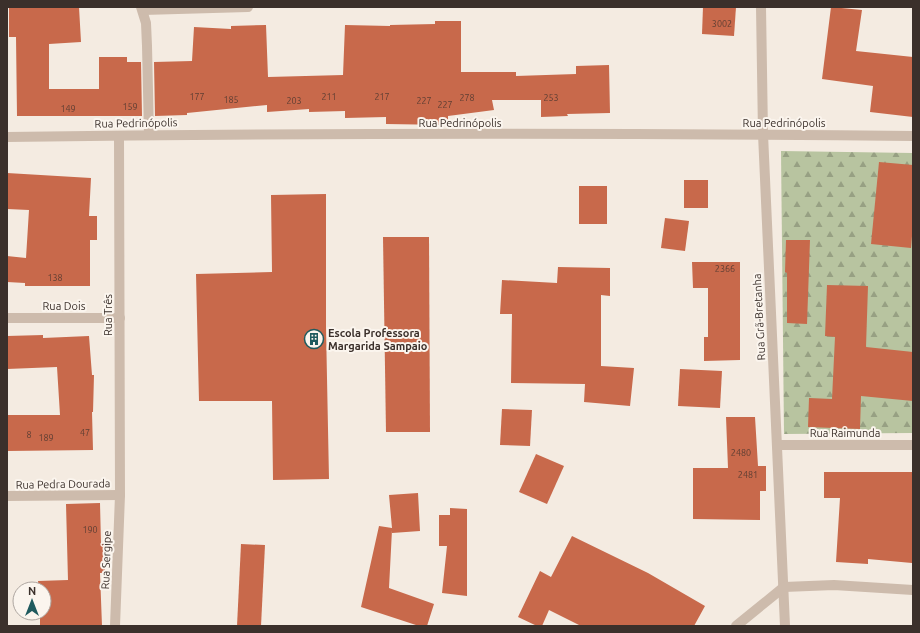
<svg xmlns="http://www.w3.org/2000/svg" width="920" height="633" font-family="Ubuntu,sans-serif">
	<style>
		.forest { fill: url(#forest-firs) }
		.building { fill: #c8694b }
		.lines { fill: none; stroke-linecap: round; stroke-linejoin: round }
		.minor { stroke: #cdbbac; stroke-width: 10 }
		.labels { text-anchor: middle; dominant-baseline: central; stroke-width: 4; stroke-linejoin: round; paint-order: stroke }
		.number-label { font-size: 9px; fill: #5e3e33 }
		.street-label { font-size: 11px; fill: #3b302b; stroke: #fbf5ee }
		.poi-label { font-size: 11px; font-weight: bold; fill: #3b302b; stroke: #fbf5ee; text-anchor: start }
	</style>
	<defs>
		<pattern id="forest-firs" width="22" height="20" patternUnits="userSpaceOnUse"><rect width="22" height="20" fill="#b8c4a0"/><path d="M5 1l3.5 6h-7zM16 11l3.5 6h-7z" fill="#97a083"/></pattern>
	</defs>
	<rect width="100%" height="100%" fill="#f4ebe1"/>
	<!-- forest -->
	<polygon class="forest" points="781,151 913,153 913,433 784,434"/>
	<!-- building -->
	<g class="building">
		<polygon points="9,7 79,7 81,42 49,44 49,89 99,89 99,57 127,57 127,62 141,62 142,116 17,116 16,37 9,37"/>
		<polygon points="703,7 736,7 734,36 702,34"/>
		<polygon points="831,7 862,10 856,51 913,57 913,117 870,112 873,86 822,79"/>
		<polygon points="435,21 461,21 461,72 516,72 516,76 576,74 576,66 609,65 610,113 567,114 568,116 541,117 541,100 492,100 494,110 448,116 448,125 386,124 386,117 345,118 345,111 309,112 309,109 267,112 267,105 187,113 187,115 155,116 154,62 192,61 194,27 231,29 231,26 266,25 268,77 343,75 345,25 390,26 390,25 435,24"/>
		<polygon points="879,162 913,165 913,224 911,248 871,244"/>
		<polygon points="7,173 91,178 89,216 97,216 97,240 90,240 90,286 25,286 25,283 7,282 7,256 26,258 29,210 7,209"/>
		<rect x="684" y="180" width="24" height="28"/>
		<rect x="579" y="186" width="28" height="38"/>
		<polygon points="326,194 326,328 329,479 273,480 272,401 199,401 196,274 272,272 271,195"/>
		<polygon points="665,218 689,221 685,251 661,248"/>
		<polygon points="383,237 429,237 430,432 386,432"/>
		<polygon points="786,240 810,240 807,324 787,323 787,273 785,272"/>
		<polygon points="692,262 740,262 740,360 704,361 704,337 708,337 708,288 693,288"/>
		<polygon points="558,267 610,268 610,296 601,295 601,366 634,368 630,406 584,402 585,384 511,383 512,314 500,314 502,280 557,283"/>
		<polygon points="827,285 868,286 866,347 913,352 913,401 861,396 860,429 808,427 809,398 832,399 835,337 825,336"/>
		<polygon points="43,335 43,338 89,336 92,375 94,375 93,412 92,412 93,450 7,451 7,415 60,415 57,367 7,369 7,336"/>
		<polygon points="680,369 722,371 720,408 678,406"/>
		<polygon points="502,409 532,410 530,446 500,445"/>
		<polygon points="726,417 755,417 758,466 766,466 766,491 760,491 760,520 693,519 693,468 728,468"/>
		<polygon points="536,454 564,466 547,504 519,492"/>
		<polygon points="824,472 913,472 913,546 912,563 868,559 868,564 836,562 840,498 824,498"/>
		<polygon points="418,493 420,531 392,533 392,530 389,588 434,604 427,626 419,626 361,607 379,526 392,528 389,495"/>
		<polygon points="100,503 101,544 105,544 105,573 100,573 102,626 40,626 40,613 44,613 44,589 39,589 38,581 68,580 66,504"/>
		<polygon points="450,508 467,509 467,596 442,593 447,546 439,546 439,515 450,515"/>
		<polygon points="572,536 648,573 705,606 694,626 581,626 549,610 542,626 537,626 518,617 540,571 551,577"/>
		<polygon points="241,544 265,545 261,626 237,626"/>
	</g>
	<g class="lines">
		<!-- minor -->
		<g class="minor">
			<polyline points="141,7 146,23 147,46 149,135"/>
			<polyline points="761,7 763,134 785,626"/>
			<polyline points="143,10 248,7"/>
			<path d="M7 137C309 133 611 133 913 136"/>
			<polyline points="7,318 120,318"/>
			<polyline points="777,445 913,445"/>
			<polyline points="7,496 120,495"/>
			<polyline points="115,626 120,495 119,136"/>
			<polyline points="736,626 784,587 834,585 913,590"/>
		</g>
	</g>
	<!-- icons -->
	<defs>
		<g id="building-ring" transform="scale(1)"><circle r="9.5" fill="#fbf5ee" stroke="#1f5a5e" stroke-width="1.5"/><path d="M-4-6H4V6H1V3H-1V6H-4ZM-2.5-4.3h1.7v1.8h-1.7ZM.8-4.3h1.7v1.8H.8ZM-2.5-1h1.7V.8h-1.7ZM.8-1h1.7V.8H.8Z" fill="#1f5a5e"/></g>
	</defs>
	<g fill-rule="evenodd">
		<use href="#building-ring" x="314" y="339"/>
	</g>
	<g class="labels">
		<!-- number labels -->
		<g class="number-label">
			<text x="722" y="24">3002</text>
			<text x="197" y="97">177</text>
			<text x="329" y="97">211</text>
			<text x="382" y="97">217</text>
			<text x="467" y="98">278</text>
			<text x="551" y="98">253</text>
			<text x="231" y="100">185</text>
			<text x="294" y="101">203</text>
			<text x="424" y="101">227</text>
			<text x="445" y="105">227</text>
			<text x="130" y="107">159</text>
			<text x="68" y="109">149</text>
			<text x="725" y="269">2366</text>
			<text x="55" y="278">138</text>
			<text x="85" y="433">47</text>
			<text x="29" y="435">8</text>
			<text x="46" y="438">189</text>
			<text x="741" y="453">2480</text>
			<text x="748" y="475">2481</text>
			<text x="90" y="530">190</text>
		</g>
		<!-- street labels -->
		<g class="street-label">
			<text transform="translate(136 123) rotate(-1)">Rua Pedrinópolis</text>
			<text x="460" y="123">Rua Pedrinópolis</text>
			<text x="784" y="123">Rua Pedrinópolis</text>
			<text x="64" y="306">Rua Dois</text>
			<text transform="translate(108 315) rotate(-90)">Rua Três</text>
			<text transform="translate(759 317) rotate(-93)">Rua Grã-Bretanha</text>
			<text x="845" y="433">Rua Raimunda</text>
			<text transform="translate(63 484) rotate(-1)">Rua Pedra Dourada</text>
			<text transform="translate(106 560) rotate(-88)">Rua Sergipe</text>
		</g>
		<!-- poi labels -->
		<g class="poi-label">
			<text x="328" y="333">Escola Professora<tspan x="328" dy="13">Margarida Sampaio</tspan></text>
		</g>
	</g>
	<!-- border -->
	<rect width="920" height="633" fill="none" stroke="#3b302b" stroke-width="16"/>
	<!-- north arrow -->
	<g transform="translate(32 601)"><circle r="19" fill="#fbf5ee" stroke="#aea6a0"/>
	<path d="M0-3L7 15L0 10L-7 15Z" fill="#1f5a5e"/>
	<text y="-6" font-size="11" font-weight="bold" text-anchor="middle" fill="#3b302b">N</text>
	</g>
</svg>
